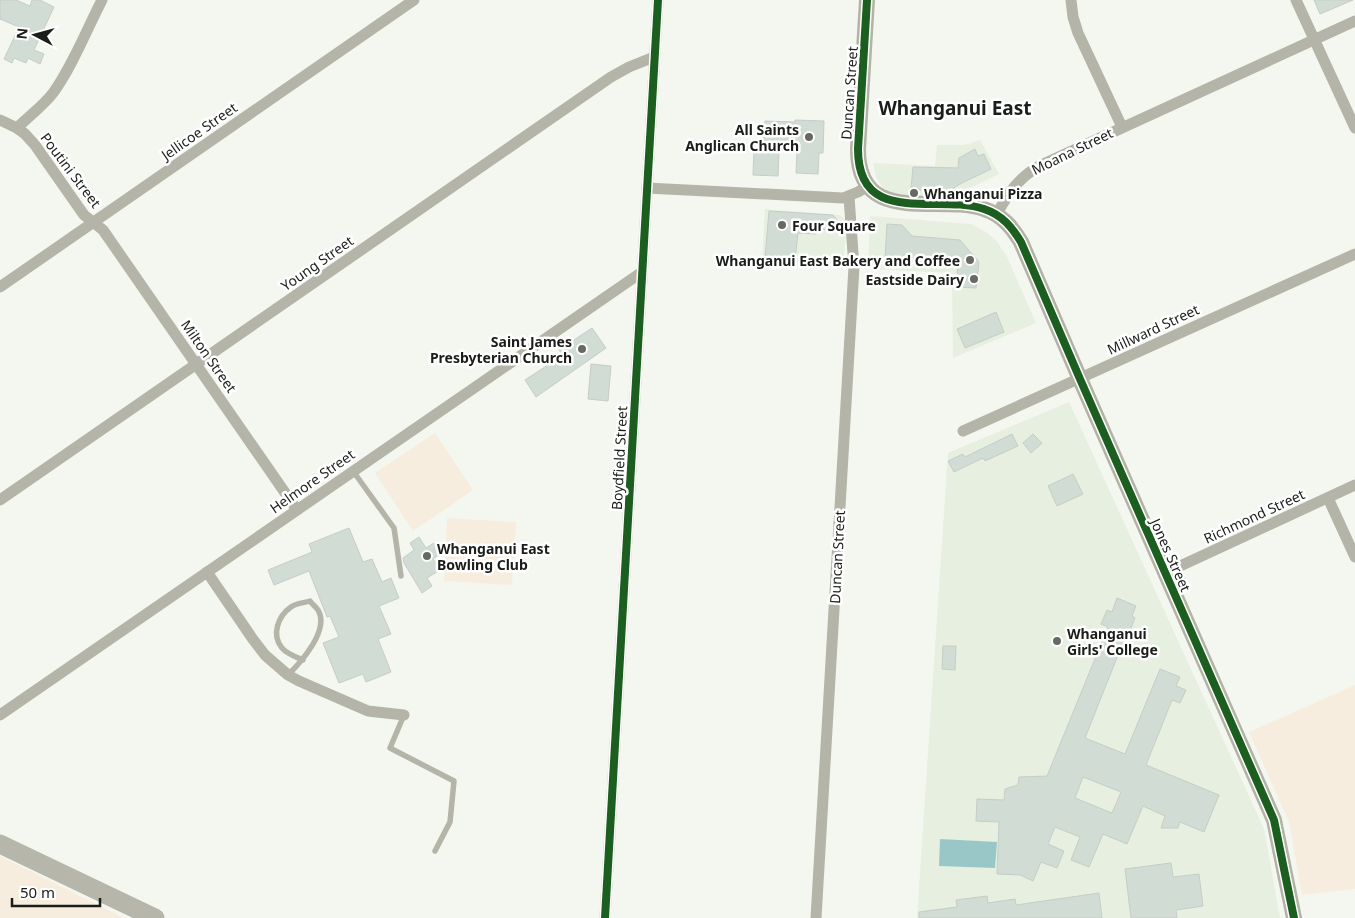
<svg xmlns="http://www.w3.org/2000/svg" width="1355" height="918" font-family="'Noto Sans',sans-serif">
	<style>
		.built { fill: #e6efe0 }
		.green { fill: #f7edde }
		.water { fill: #99c7c7 }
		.building { fill: #d0dcd4; stroke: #c8ccc7; fill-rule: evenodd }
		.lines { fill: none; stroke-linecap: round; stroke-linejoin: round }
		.service { stroke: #b4b4a8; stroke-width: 5.5 }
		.minor { stroke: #b4b4a8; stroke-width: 11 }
		.secondary { stroke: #b3b3a5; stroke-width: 16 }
		.primary { stroke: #b7b6aa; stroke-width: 19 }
		.cycleway-casing { stroke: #fff; stroke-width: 11 }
		.cycleway { stroke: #1b5e20; stroke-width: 8 }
		.poi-dot { fill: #666964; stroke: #fff; stroke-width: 2 }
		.labels { text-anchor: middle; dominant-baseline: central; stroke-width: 5; stroke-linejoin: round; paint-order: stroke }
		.street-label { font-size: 14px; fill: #1a1d19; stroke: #fff }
		.poi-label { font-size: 14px; font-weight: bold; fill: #1a1d19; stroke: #fff; text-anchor: end }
		.district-label { font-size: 19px; font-weight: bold; fill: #1a1d19; stroke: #fff }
	</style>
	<rect width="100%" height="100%" fill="#f3f7f0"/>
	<!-- built -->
	<g class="built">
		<polygon points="980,140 999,174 950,198 891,195 884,189 876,177 873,163 935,166 937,145 964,145"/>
		<polygon points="765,209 840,215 847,221 843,269 762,262"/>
		<polygon points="870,216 971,224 986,232 996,240 1007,257 1036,323 953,358 952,273 868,269"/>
		<polygon points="1069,402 1264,829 1280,918 917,918 948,453"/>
	</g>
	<!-- green -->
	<g class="green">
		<polygon points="435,433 473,490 413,531 375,473"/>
		<polygon points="447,518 516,522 512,585 444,581"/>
		<polygon points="1355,685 1355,889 1302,895 1289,822 1249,732"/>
		<polygon points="0,856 124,918 0,918"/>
	</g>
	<!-- water -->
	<polygon class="water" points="940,839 997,842 995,868 939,866"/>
	<!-- building -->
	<g class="building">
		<polygon points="0,0 16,0 30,6 32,0 40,0 54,7 34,50 44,54 40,64 28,58 26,63 14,58 12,63 4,59 19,27 0,19"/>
		<polygon points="1314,0 1353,0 1320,14"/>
		<polygon points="795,120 824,121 823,153 819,153 818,174 796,173 797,152 779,151 778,176 753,175 754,149 763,149 765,121 795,122"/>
		<polygon points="975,149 978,156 984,154 991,169 958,185 949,192 911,189 913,167 958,168 959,158"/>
		<polygon points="769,211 833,215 840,224 839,231 817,229 816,234 798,233 795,260 765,257"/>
		<polygon points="887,224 902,225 912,236 960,240 979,262 976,288 956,287 958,264 885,259"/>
		<polygon points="996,312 1004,332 965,348 957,329"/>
		<polygon points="592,328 606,348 536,397 525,380 563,355 559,350"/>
		<polygon points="591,364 611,366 608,401 588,399"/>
		<polygon points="1012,434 1018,446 985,461 983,458 954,472 948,461 963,454 965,457"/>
		<polygon points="1033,434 1042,443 1031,453 1023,443"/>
		<polygon points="1073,474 1083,494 1057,506 1048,486"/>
		<polygon points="349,528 363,562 372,559 382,582 391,578 399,598 379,606 391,634 378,639 391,672 366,682 363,674 339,683 323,643 339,637 330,616 327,617 309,571 274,585 268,570 312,552 309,544"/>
		<polygon points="419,537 426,548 434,543 441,553 433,559 440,570 427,578 432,586 422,593 404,563 403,558 414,550 410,543"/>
		<path d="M1117 598 1136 606 1132 616 1135 618 1128 636 1126 635 1085 738 1125 754 1160 669 1180 677 1176 686 1186 690 1180 703 1172 700 1146 765 1219 795 1204 832 1180 822 1178 828H1161L1165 816 1143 806 1127 844 1103 834 1089 867 1071 860 1080 837 1055 827 1048 844 1064 851 1057 868 1041 862 1033 881 1020 875 997 874 999 822 976 821 977 799 1004 800 1005 789 1018 785 1019 777 1047 776 1108 627 1101 624 1107 610 1112 612ZM1083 777 1121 792 1112 813 1075 798Z"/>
		<polygon points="943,646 956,646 955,670 942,669"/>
		<polygon points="1171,863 1173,877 1199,874 1203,906 1176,910 1177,918 1131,918 1125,869"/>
		<polygon points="1099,893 1102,918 919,918 919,912 957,907 956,900 987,896 988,903 1015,899 1016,905"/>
	</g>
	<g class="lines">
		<!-- service -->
		<g class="service">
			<polyline points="353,471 394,528 401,576"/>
			<path d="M288 675C301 662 330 630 318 610 316 607 312 604 310 601 304 603 296 603 291 607 278 616 271 635 282 648 287 654 296 657 303 660"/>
			<polyline points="404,715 390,748 454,781 450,822 435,851"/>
		</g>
		<!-- minor -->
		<g class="minor">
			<polyline points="1071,0 1073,17 1078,33 1122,127"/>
			<polyline points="1296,0 1355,128"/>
			<polyline points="0,120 17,128 25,134 35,145 84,215 103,230 297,510"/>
			<path d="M17 128C29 116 43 106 53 93 72 67 87 29 102 0"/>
			<polyline points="647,188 843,198 858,192 868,186"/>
			<path d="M996 215C1009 193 1016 180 1039 166L1355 21"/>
			<polyline points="0,287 414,0"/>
			<polyline points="963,431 1355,254"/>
			<polyline points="1328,498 1355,557"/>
			<polyline points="0,500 611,77 629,67 654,57"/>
			<polyline points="207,572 252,638 265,655 288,675 299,681 368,711 404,715"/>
			<polyline points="1165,573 1355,485"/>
			<polyline points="0,715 642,272"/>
			<polyline points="605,918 658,0"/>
			<polyline points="816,918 854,267 849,197"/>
		</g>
		<!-- secondary -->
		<path class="secondary" d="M867 0 858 149C858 228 937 193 984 209 1002 215 1012 227 1021 242L1080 379 1274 820 1294 918"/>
		<!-- primary -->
		<polyline class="primary" points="0,844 155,918"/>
		<!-- cycleway casing -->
		<g class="cycleway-casing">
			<g id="cycleway">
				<path d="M867 0 858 149C858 228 937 193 984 209 1002 215 1012 227 1021 242L1080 379 1274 820 1294 918"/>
				<polyline points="605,918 658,0"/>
			</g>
		</g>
		<!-- cycleway -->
		<use href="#cycleway" class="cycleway"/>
	</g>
	<!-- markers -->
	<g class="poi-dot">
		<circle cx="809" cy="137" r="5"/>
		<circle cx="914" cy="193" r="5"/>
		<circle cx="782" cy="225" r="5"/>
		<circle cx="970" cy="260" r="5"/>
		<circle cx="974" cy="279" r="5"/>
		<circle cx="582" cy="349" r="5"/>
		<circle cx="427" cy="556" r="5"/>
		<circle cx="1057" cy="641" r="5"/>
	</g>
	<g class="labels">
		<!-- street labels -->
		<g class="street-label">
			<text transform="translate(849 93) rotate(-86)">Duncan Street</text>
			<text transform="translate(199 131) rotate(-35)">Jellicoe Street</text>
			<text transform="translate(1072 151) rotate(-26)">Moana Street</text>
			<text transform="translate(71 170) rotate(53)">Poutini Street</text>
			<text transform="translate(317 263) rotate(-35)">Young Street</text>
			<text transform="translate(1153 329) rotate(-25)">Millward Street</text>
			<text transform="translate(209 356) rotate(55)">Milton Street</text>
			<text transform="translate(619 458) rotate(-87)">Boydfield Street</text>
			<text transform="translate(312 481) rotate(-35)">Helmore Street</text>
			<text transform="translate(1254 516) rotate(-25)">Richmond Street</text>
			<text transform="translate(1171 555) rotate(66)">Jones Street</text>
			<text transform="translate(837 557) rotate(-87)">Duncan Street</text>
		</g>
		<!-- poi labels -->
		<g class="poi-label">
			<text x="799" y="129">All Saints<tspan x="799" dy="16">Anglican Church</tspan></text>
			<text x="924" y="193" text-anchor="start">Whanganui Pizza</text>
			<text x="792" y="225" text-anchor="start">Four Square</text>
			<text x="960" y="260">Whanganui East Bakery and Coffee</text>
			<text x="964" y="279">Eastside Dairy</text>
			<text x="572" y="341">Saint James<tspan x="572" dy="16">Presbyterian Church</tspan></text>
			<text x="437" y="548" text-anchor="start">Whanganui East<tspan x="437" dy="16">Bowling Club</tspan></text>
			<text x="1067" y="633" text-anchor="start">Whanganui<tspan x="1067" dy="16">Girls' College</tspan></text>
		</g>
		<!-- district labels -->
		<g class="district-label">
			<text x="955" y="108">Whanganui East</text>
		</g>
	</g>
	<!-- north arrow -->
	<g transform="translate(35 35) rotate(276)" stroke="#ffffff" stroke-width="4" paint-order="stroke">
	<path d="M0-4L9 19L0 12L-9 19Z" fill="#1a1d19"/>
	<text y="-8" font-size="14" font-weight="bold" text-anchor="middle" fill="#1a1d19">N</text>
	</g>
	<!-- scale -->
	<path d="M12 898v8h88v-8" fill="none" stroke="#1a1d19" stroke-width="2.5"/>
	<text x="20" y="898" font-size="15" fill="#1a1d19" stroke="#ffffff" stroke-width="4" paint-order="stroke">50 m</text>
</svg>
